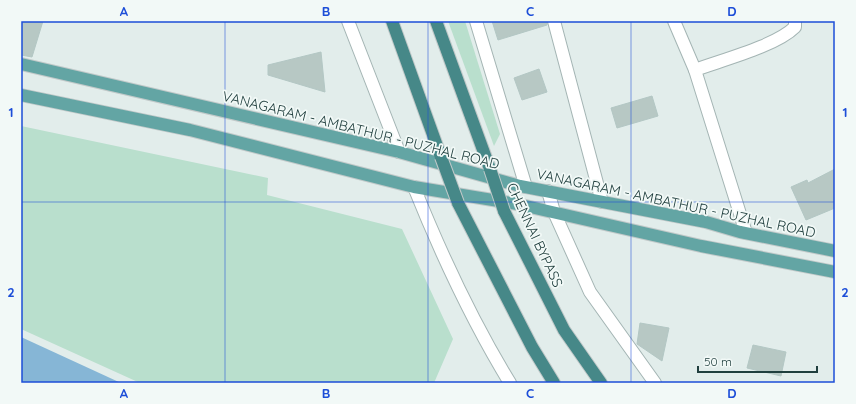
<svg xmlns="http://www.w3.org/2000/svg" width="856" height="404" font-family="Quicksand,sans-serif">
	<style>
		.green { fill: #b9dfcd }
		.water { fill: #86b6d6 }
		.building { fill: #b7c8c4; stroke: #b3c7c4 }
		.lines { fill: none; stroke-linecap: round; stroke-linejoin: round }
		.minor-casing { stroke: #a4b5b4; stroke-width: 14 }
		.tertiary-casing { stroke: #a4b5b4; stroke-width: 14 }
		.primary-casing { stroke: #c1c9c9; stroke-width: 14 }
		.trunk-casing { stroke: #c1c9c9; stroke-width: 14 }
		.minor { stroke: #fff; stroke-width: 12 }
		.tertiary { stroke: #fff; stroke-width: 12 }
		.primary { stroke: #63a5a4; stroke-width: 12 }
		.trunk { stroke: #468888; stroke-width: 12 }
		.trunk-bridge-casing { stroke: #c1c9c9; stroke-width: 14; stroke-linecap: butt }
		.trunk-bridge { stroke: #468888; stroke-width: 12 }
		.grid { fill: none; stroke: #1d4ed8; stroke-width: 1; stroke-opacity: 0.55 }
		.labels { text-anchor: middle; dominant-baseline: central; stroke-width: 3.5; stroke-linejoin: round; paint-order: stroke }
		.street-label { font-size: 14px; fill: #203f3e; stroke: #f2f9f7 }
		.neatline { fill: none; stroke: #1d4ed8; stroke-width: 1.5 }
		.grid-label { font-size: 13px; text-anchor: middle; font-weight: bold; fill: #1d4ed8 }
	</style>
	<rect width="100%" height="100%" fill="#e2edeb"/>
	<!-- green -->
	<g class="green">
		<polygon points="448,21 465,21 500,134 494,146"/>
		<polygon points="21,126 268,178 267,195 402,229 453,339 434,383 140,383 21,329"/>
	</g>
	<!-- water -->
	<polygon class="water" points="21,337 121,383 21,383"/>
	<!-- building -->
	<g class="building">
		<polygon points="21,21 43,21 32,57 21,55"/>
		<polygon points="492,21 547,21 547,25 498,40"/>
		<polygon points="321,52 325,92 268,75 268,65"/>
		<polygon points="539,69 547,92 522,100 514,78"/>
		<polygon points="652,96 658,116 617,128 611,108"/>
		<polygon points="835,169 835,208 806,220 791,187 807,180 808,183"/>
		<polygon points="640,323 669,328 662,361 637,344"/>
		<polygon points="753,345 786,352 781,376 747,368"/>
	</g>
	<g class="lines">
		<!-- minor casing -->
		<g class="minor-casing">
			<g id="minor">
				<polyline points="554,21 602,202"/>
				<polyline points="674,21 695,70"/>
				<path d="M746 233 695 70C722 60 776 46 795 27V21"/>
			</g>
		</g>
		<!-- tertiary casing -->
		<g class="tertiary-casing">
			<g id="tertiary">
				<polyline points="348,21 399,152"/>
				<polyline points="476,21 526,187"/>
				<path d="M414 187C441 254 472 321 510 383"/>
				<polyline points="548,191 554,212 590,292 655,383"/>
			</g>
		</g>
		<!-- primary casing -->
		<g class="primary-casing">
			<g id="primary">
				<polyline points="21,64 399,152 520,186 706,222 740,232 835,251"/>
				<polyline points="21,95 190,130 414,187 517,204 701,246 835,272"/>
			</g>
		</g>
		<!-- trunk casing -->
		<g class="trunk-casing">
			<g id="trunk">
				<polyline points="392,21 441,157"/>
				<polyline points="436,21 490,169"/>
				<polyline points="458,203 532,347 554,383"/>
				<polyline points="504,211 564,330 601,383"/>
			</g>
		</g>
		<!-- minor -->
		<use href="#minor" class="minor"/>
		<!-- tertiary -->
		<use href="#tertiary" class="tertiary"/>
		<!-- primary -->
		<use href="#primary" class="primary"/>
		<!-- trunk -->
		<use href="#trunk" class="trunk"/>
		<!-- trunk-bridge casing -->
		<g class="trunk-bridge-casing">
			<g id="trunk-bridge">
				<polyline points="441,157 458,203"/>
				<polyline points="490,169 504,211"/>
			</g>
		</g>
		<!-- trunk-bridge -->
		<use href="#trunk-bridge" class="trunk-bridge"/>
	</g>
	<!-- grid -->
	<path class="grid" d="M225 21V383M428 21V383M631 21V383M21 202H835"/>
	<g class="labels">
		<!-- street labels -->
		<g class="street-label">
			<text transform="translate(361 130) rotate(14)">VANAGARAM - AMBATHUR - PUZHAL ROAD</text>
			<text transform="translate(676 203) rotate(12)">VANAGARAM - AMBATHUR - PUZHAL ROAD</text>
			<text transform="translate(535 235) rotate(65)">CHENNAI BYPASS</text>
		</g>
	</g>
	<!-- border -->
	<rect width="856" height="404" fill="none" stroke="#f2f9f7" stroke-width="44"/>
	<!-- scale -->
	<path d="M698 366v6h119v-6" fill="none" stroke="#203f3e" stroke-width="2"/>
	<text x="704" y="366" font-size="12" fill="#203f3e" stroke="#f2f9f7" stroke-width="3" paint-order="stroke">50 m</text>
	<rect x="22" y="22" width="812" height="360" class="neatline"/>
	<g class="grid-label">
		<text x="124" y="16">A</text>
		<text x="326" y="16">B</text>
		<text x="530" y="16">C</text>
		<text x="732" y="16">D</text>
		<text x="11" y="117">1</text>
		<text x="845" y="117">1</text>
		<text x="11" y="297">2</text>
		<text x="845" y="297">2</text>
		<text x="124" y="398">A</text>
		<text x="326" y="398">B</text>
		<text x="530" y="398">C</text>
		<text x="732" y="398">D</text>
	</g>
</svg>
